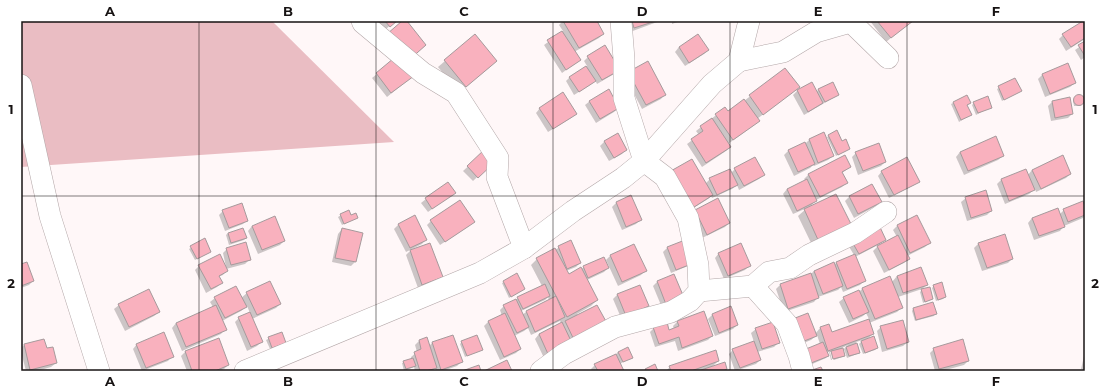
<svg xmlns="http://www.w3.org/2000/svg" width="1106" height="392" font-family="Montserrat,sans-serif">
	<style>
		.green { fill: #eabdc3 }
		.shadow { fill: #0003; fill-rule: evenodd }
		.building { fill: #f9b1be; stroke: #a69a9c }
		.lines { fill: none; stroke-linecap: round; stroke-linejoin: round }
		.minor-casing { stroke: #b3a7a8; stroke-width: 22 }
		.minor { stroke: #fff; stroke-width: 21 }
		.grid { fill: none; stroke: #171313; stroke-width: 1; stroke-opacity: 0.55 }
		.neatline { fill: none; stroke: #171313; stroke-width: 1.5 }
		.grid-label { font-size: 13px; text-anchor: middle; font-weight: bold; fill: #171313 }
	</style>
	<rect width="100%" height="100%" fill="#fff7f8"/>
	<!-- green -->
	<polygon class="green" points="21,21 272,21 394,142 21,167"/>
	<!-- shadow -->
	<g class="shadow">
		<polygon points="368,21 395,21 385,30 379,23 374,28"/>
		<polygon points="403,21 405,21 403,64 408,80 387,97 372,78 394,60"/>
		<polygon points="563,21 596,21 603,34 599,38 574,52 580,60 562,73 544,45 563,31 559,25"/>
		<polygon points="626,21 660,21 630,32"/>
		<polygon points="672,21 680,21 672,24"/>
		<polygon points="870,21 912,21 886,42"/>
		<polygon points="1085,23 1085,39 1066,51 1059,39 1063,35"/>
		<polygon points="475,35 490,67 459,92 438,67"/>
		<polygon points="1085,43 1085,57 1081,60 1075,50"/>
		<polygon points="679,47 708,50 704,54 685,66 675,52"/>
		<polygon points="588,57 614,74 597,84 595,80 590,85 574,95 566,81 570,77 587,66 584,61"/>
		<polygon points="1068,65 1075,83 1070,87 1045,97 1038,79 1042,75"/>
		<polygon points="785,69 799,87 757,119 754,125 728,144 730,147 726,151 702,167 687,144 699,135 696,131 725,108 727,112 744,101"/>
		<polygon points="625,77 665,94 661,99 642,109"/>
		<polygon points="1015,79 1021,91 1002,101 997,89"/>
		<polygon points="811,84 816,92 819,89 838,95 804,115 793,95 797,91"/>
		<polygon points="1080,95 1084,98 1082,104 1080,106 1074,106 1073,101"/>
		<polygon points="590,101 618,108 614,112 596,123 585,105"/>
		<polygon points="1052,102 1072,114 1068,118 1051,121 1048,106"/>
		<polygon points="953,103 970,103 966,106 970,115 959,122 951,104"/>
		<polygon points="974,103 991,107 976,115 972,105"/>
		<polygon points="540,108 575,114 571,118 548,132 536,113"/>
		<polygon points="617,134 626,149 622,154 609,161 600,146 604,142"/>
		<polygon points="823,134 833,156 828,160 814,166 813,165 810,168 794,176 784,155 789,150 805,144 809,140"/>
		<polygon points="829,136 842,142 849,149 836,156 827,137"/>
		<polygon points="485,151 494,161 473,181 463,171"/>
		<polygon points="960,152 1003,156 998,160 964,175 956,157"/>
		<polygon points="856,153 885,162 881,166 858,175 852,157"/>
		<polygon points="850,167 842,173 846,183 842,187 816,200 810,207 851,225 813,247 798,216 807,208 793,214 783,194 787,189 806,181 804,179 809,174"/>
		<polygon points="735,169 763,175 759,179 739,190 737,185 732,189 712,198 711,196 708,199 687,212 705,184 710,179 731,173"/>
		<polygon points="1026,170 1028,175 1032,170 1070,174 1066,178 1036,192 1035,189 1029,194 1005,204 997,184 1001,180"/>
		<polygon points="882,171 919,181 914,185 889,198 878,176"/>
		<polygon points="872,185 880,202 876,206 854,218 845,201 849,197"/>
		<polygon points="454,193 428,212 421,203 426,199"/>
		<polygon points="630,197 640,220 636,224 622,230 612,207 616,203"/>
		<polygon points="966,198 991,211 987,215 967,221 961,202"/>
		<polygon points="1085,209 1085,216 1083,218 1064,226 1060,231 1034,240 1028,223 1032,218 1060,214 1064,210"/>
		<polygon points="223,211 247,220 243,224 225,231 219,215"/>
		<polygon points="348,211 351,216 357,218 342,225 338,217"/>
		<polygon points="691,215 729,223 725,227 702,238"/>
		<polygon points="917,216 929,243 925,247 907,256 908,259 904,263 884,273 873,251 878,246 897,237 893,230 897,226"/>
		<polygon points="431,221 469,226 440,245 427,225"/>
		<polygon points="398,225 426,239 422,244 406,252 394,229"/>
		<polygon points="252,226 284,241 280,245 258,254 248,231"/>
		<polygon points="342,229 355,262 351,266 332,262 338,234"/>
		<polygon points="228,233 246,238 244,240 229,245 226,235"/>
		<polygon points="885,239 880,244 855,257 864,281 860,285 843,292 841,287 838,290 818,297 814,302 784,312 776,289 780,285 810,275 814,271 834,265 837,262 854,255 848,245"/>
		<polygon points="204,240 208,253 195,260 189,249"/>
		<polygon points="684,241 688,266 671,273 663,252 667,248"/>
		<path d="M570 242 580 263 576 267 566 271 568 275 603 258 608 268 604 272 587 280 597 300 591 306 577 314 578 316 597 306 570 345 544 358 535 339 539 334 562 324 560 321 531 335 528 328 524 331 514 336 520 349 516 353 500 360 484 326 488 322 502 316 500 310 504 306 514 301 518 298 542 286 531 265 537 259ZM548 297 549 300 526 312 522 315 521 311 545 300Z"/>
		<polygon points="979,243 1012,259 1008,263 982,271 974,248"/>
		<polygon points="429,244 441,277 437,281 418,288 406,255 410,251"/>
		<polygon points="227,249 250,259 245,264 226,269 227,270 223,275 218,277 221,283 217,287 206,293 195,270 199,266 226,267 223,253"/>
		<polygon points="719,253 749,266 745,270 724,279 715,258"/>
		<polygon points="610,256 645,271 641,275 618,286 606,260"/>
		<polygon points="21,265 33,281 29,285 21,288"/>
		<polygon points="674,275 683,299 663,310 653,286 657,282"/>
		<polygon points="897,276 927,285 922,289 898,297 902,307 897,312 869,323 873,334 866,340 877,348 875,350 863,354 859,344 863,340 856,342 859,352 857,354 847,358 844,349 848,345 842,348 844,356 842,357 834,360 832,352 830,352 832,360 831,360 829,352 826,353 827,356 826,358 810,365 820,344 817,335 811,340 794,347 815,334 820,328 832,333 869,319 866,313 863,316 849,323 839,302 844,298 859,292 863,288 892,282"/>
		<polygon points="504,282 524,289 509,298 502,283"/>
		<polygon points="639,286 648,306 644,310 622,320 613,299 617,295"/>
		<polygon points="934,286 945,297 943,299 936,301 932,288"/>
		<polygon points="922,290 932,299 923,303 920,292"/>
		<polygon points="247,293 280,304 276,308 252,319 261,342 257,346 247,351 235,322 239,318 250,313 247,306 241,311 222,321 225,329 221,334 182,351 172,328 176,323 213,307 210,302 215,298 241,298"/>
		<polygon points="119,305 159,312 154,316 125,331 114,309"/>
		<polygon points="913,309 935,314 934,316 915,321 912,311"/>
		<polygon points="712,315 737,325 733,329 715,336 708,319"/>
		<polygon points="677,322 712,336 708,340 678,351 675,341 655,347 650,332 654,328 669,331 674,329 673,326"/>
		<polygon points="881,327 908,342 903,346 882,352 877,331"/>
		<polygon points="756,329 779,342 774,347 757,352 760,360 756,364 735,371 729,354 733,350 754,342 751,333"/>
		<polygon points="281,333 283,345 270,349 266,340"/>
		<polygon points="453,336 461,362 457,366 443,371 436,371 435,368 432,371 415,371 414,367 404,371 402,363 411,359 411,357 417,352 415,345 419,341 426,339 429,346 432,343"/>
		<polygon points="218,339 228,365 224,369 219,371 187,371 181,356 185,352"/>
		<polygon points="462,342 482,349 465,357 460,344"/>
		<polygon points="137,344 172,356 168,361 142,371 133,349"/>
		<polygon points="24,345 46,350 56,363 51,367 37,371 26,371 21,352 21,348"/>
		<polygon points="934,349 968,361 964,365 942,371 935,371 930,353"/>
		<polygon points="618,352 632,357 620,364 623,371 592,371 591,369 595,365 615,355"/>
		<polygon points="1085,352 1085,370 1081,369"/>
		<polygon points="718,361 712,367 726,369 724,371 666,371 670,367"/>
	</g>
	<!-- building -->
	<g class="building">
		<polygon points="385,21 397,21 390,27"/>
		<polygon points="402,21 407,21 426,45 409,60 387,34"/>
		<polygon points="563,21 597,21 604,34 579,48"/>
		<polygon points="632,21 656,21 634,28"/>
		<polygon points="877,21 913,21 891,38"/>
		<polygon points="1083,21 1085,21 1085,38 1071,47 1062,34"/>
		<polygon points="562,31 581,60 566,70 547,40"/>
		<polygon points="475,34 497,61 466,87 444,60"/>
		<polygon points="698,34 709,50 689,63 679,47"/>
		<polygon points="1085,41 1085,56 1078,45"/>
		<polygon points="605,45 620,70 602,80 587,56"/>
		<polygon points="394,58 414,76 391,93 376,73"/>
		<polygon points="648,61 666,95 646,105 628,72"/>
		<polygon points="1068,63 1076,83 1050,94 1042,74"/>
		<polygon points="586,66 596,81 579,92 569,77"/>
		<polygon points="785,68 800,87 763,115 749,95"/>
		<polygon points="1015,78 1022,91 1004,100 998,86"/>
		<polygon points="812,82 823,103 808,112 797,90"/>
		<polygon points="833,82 839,95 825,102 818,89"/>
		<polygon points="609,89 619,108 600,119 589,101"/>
		<polygon points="563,92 577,114 553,129 539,108"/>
		<circle cx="1079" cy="100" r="5.5"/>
		<polygon points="967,95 971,103 967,105 972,115 961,120 953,102"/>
		<polygon points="988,96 992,108 978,113 973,102"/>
		<polygon points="1070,97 1073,114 1055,118 1052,101"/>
		<polygon points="744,99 760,121 733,140 715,114 725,107 728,111"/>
		<polygon points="712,118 731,147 706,163 691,139 703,131 700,126"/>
		<polygon points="837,130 842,141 846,139 850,149 838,155 828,135"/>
		<polygon points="824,132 834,156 818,163 809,139"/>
		<polygon points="618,133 627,150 614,158 604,141"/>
		<polygon points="996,136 1004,156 968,171 960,152"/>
		<polygon points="805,142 815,164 798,172 788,150"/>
		<polygon points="879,143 886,162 863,171 855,152"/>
		<polygon points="485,149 496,161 478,178 467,166"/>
		<polygon points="845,155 851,167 842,172 848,183 820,197 808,174"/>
		<polygon points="1063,155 1071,174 1041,189 1032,170"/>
		<polygon points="755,157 765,175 744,186 734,168"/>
		<polygon points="907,157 920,182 894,195 881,171"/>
		<polygon points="692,159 713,195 691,209 669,172"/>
		<polygon points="730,169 738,185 717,195 709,178"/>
		<polygon points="1026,169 1035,190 1009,201 1001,179"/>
		<polygon points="807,179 817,201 797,211 787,189"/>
		<polygon points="448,182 456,193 432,209 425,198"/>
		<polygon points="872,184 882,202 858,214 849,196"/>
		<polygon points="986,190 992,211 971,218 965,197"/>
		<polygon points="836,194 852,226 819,242 804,209"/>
		<polygon points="631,195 642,220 626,227 616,202"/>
		<polygon points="718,198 730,223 707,235 695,210"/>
		<polygon points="460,200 475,222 445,242 430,220"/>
		<polygon points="1083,201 1085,206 1085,215 1068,222 1063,209"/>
		<polygon points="242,203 248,221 229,228 222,210"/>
		<polygon points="1058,208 1065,227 1039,236 1032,218"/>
		<polygon points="349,210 351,215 356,213 358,218 344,224 340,214"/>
		<polygon points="415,215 427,240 410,248 398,224"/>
		<polygon points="917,215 931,243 910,253 897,225"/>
		<polygon points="275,216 285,241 262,250 252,226"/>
		<polygon points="879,225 886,240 859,254 851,240"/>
		<polygon points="243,228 247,238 231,243 228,233"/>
		<polygon points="342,228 363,233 356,262 335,258"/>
		<polygon points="1005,234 1013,259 987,268 978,243"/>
		<polygon points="898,235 910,259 889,270 877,246"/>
		<polygon points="205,238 211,252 197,259 190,246"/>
		<polygon points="571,240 581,263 567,269 558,246"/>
		<polygon points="685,240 694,263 676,270 667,247"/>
		<polygon points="246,242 251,260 231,265 226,248"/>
		<polygon points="430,243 443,277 422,285 410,250"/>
		<polygon points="741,243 751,266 728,276 718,253"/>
		<polygon points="634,244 647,271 622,282 610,255"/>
		<polygon points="555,248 569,274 581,267 598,300 567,317 536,258"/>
		<polygon points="220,254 228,271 219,276 223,283 211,289 198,265"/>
		<polygon points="855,254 866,281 847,289 836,262"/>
		<polygon points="604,257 609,268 588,278 583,266"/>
		<polygon points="27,262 34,281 21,286 21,264"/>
		<polygon points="834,262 843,286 823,294 814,271"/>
		<polygon points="921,267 928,285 903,293 897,276"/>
		<polygon points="517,273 525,289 511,297 503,281"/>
		<polygon points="811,273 819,298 788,309 780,284"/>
		<polygon points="674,274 685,300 667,307 657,281"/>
		<polygon points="890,276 903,308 875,319 862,288"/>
		<polygon points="270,281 281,304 257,315 246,292"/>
		<polygon points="942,282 946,297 938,300 933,285"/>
		<polygon points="545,284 550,296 523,309 517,297"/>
		<polygon points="640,285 649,306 626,316 617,294"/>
		<polygon points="236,286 247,307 225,318 214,297"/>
		<polygon points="930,287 933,299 925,302 921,289"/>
		<polygon points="149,289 160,312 129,327 118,304"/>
		<polygon points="859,290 869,312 853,319 843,297"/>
		<polygon points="556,296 565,317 535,332 526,311"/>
		<polygon points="516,299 529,327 517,333 503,305"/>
		<polygon points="933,302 937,314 916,320 913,308"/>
		<polygon points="216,305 227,330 186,347 176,323"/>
		<polygon points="597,305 608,325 575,342 565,321"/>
		<polygon points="731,306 738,325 719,333 712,314"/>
		<polygon points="704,311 713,336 682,348 679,337 659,344 653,327 667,322 669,330 679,326 677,321"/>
		<polygon points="250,312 263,342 251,347 238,317"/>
		<polygon points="505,313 521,349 504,357 488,321"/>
		<polygon points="808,313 817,336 799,343 790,320"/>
		<polygon points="869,319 874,334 828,351 820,327 829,324 832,332"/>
		<polygon points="903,320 909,342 887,349 880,326"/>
		<polygon points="562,322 572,343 548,354 539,334"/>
		<polygon points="773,322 780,343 762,349 755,328"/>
		<polygon points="164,332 174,357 146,368 136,344"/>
		<polygon points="282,332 286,343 272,348 268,337"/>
		<polygon points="453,335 463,362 441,370 432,342"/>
		<polygon points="477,335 483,350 467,356 461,341"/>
		<polygon points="874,336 878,348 865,353 861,341"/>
		<polygon points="427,337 437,368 426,371 420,371 414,352 421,349 419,340"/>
		<polygon points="219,338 229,365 215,371 192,371 185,351"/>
		<polygon points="44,339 47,348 53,347 57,363 30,370 24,344"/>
		<polygon points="963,339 969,361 939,369 933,348"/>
		<polygon points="754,341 761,360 740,368 732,349"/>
		<polygon points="823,342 829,356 811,363 806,349"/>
		<polygon points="857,343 860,353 849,356 846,347"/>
		<polygon points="628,347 633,358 623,362 618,352"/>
		<polygon points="843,348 845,356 833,359 831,351"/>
		<polygon points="716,350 719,361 691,371 671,371 669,366"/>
		<polygon points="616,354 624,371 598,371 594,364"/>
		<polygon points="413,358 416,366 406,369 403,361"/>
		<polygon points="507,360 512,371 484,371"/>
		<polygon points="725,362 727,369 723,371 698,371"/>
		<polygon points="655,364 658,371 646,371 645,369"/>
		<polygon points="479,365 481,371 462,371"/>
		<polygon points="821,367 823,371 812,371 812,370"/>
	</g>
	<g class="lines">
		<!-- minor casing -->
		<g class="minor-casing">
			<g id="minor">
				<polyline points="362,21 363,23 423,73 456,93 498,158 497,177 524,248"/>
				<polyline points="739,61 783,52 816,32 851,22 888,58"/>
				<polyline points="21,85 50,216 99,371"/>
				<polyline points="753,286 787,324 799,356 803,371"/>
				<polyline points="699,291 753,286 769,272 790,268 809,255 855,233 886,212"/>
				<polyline points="245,371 480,273 524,248 573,211 623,178 644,161 712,84 739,61 749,21"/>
				<polyline points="541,371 564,354 615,327 671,312 690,301 699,291 698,265 688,218 665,177 644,161 624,98 624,59 621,21"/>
			</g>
		</g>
		<!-- minor -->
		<use href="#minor" class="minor"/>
	</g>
	<!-- grid -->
	<path class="grid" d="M199 21V371M376 21V371M553 21V371M730 21V371M907 21V371M21 196H1085"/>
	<!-- border -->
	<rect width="1106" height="392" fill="none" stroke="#ffffff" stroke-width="44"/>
	<rect x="22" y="22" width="1062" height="348" class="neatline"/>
	<g class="grid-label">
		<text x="110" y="16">A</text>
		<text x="288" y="16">B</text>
		<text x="464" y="16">C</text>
		<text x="642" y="16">D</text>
		<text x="818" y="16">E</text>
		<text x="996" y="16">F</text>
		<text x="11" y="114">1</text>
		<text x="1095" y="114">1</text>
		<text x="11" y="288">2</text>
		<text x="1095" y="288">2</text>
		<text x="110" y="386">A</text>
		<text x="288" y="386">B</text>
		<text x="464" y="386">C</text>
		<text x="642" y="386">D</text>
		<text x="818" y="386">E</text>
		<text x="996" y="386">F</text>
	</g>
</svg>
